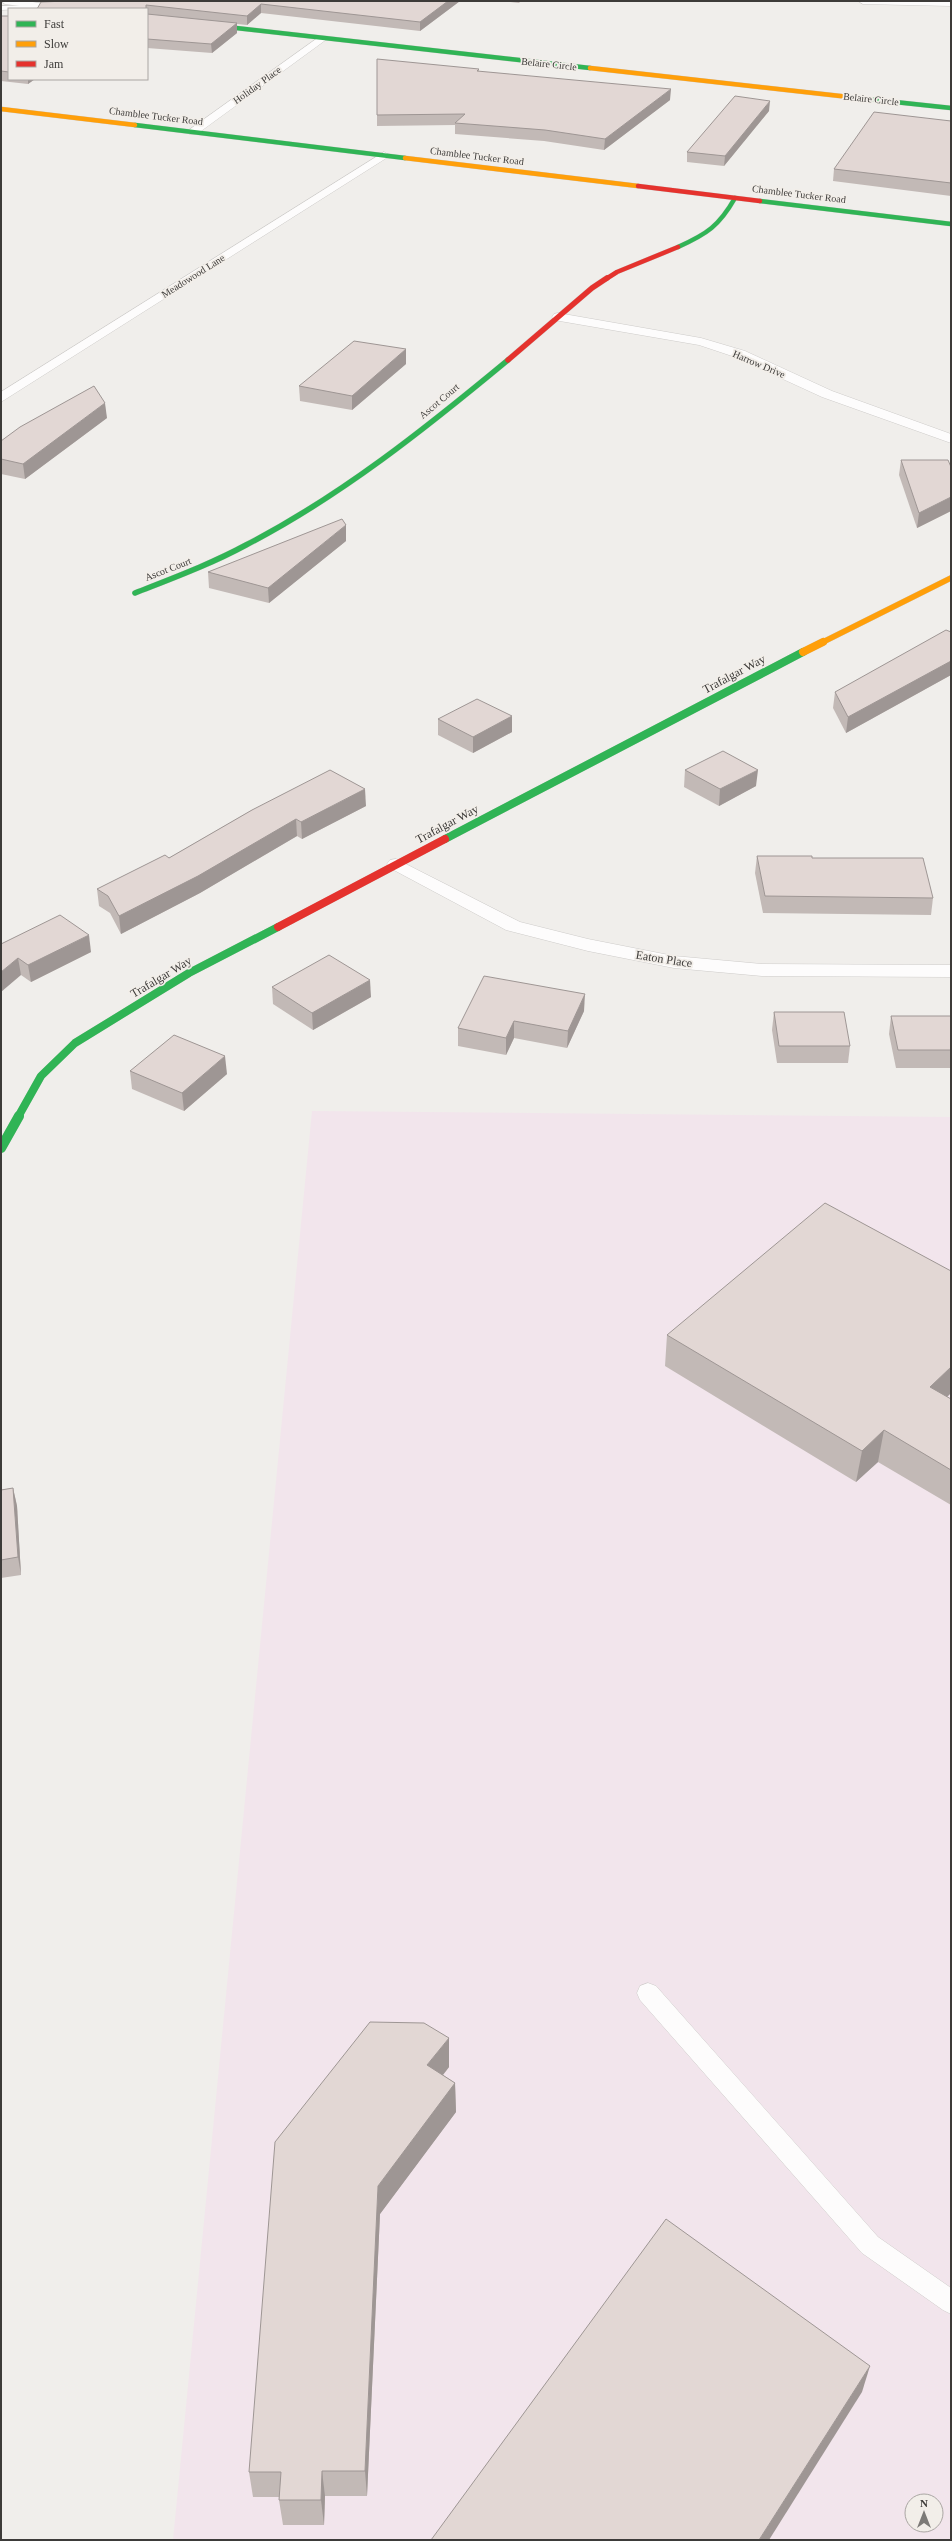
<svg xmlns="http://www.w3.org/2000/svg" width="952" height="2541" font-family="'Times New Roman',serif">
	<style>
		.commercial { fill: #f2e5ec; fill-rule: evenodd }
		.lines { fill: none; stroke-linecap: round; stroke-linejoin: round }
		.lane-casing { stroke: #ceccca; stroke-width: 1 }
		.street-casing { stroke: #ceccca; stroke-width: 1 }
		.fast-far3-casing { stroke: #ceccca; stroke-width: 5 }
		.fast-far2-casing { stroke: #ceccca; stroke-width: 6 }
		.fast-far1-casing { stroke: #ceccca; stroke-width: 8 }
		.fast-casing { stroke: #ceccca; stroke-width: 10 }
		.slow-far2-casing { stroke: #ceccca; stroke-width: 5 }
		.slow-far1-casing { stroke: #ceccca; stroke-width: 6 }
		.slow-casing { stroke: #ceccca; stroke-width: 8 }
		.jam-far2-casing { stroke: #ceccca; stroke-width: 5 }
		.jam-far1-casing { stroke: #ceccca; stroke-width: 6 }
		.jam-casing { stroke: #ceccca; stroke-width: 8 }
		.lane { fill: #fdfcfc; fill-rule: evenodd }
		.street { fill: #fdfcfc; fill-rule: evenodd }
		.fast-far3 { stroke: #30b455; stroke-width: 4.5 }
		.fast-far2 { stroke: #30b455; stroke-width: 5.5 }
		.fast-far1 { stroke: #30b455; stroke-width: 8 }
		.fast { stroke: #30b455; stroke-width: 10 }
		.slow-far2 { stroke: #ff9f0a; stroke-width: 4.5 }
		.slow-far1 { stroke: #ff9f0a; stroke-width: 5.5 }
		.slow { stroke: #ff9f0a; stroke-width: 8 }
		.jam-far2 { stroke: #e5322d; stroke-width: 4.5 }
		.jam-far1 { stroke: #e5322d; stroke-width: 5.5 }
		.jam { stroke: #e5322d; stroke-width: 8 }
		.wall { fill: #c2b9b6 }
		.shaded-wall { fill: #9e9694 }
		.building { fill: #e2d7d4; stroke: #9e9694 }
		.labels { text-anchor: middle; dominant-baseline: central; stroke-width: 3.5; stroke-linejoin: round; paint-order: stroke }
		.far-street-label { font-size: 10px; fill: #3d3b39; stroke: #f2eee9 }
		.street-label { font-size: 12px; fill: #3d3b39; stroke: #f2eee9 }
	</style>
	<rect width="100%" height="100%" fill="#f0eeeb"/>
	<!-- commercial -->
	<path class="commercial" d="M312 1111 951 1117V2540H173ZM912 2501H936V2525H912Z"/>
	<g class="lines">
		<!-- lane casing -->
		<g class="lane-casing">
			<g id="lane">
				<polygon points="43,5 45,8 1,10 1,6"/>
				<polygon points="648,1983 656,1986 878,2237 951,2288 951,2314 943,2310 862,2253 640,2000 637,1993 640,1986"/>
			</g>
		</g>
		<!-- street casing -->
		<g class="street-casing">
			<g id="street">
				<polygon points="1,1 25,1 62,6 67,9 42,9 5,4"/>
				<polygon points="858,1 951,1 951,6 863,4"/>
				<polygon points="319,37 327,39 197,134 189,134 189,130"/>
				<polygon points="384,152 389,155 388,157 1,402 1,392"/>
				<polygon points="558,313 701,338 745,351 832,391 951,434 951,443 822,397 735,357 699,345 554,320 552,317 554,314"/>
				<polygon points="396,859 520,922 588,939 674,956 762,964 951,965 951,977 762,976 674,968 588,951 506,930 390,868 387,864 390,860"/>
			</g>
		</g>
		<!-- fast-far3 casing -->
		<g class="fast-far3-casing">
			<g id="fast-far3">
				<polyline points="147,18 590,68"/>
				<polyline points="867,99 951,108"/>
				<polyline points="135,125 405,158"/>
				<polyline points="760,201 951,224"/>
				<path d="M678 247C707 234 719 226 735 198"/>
			</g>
		</g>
		<!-- fast-far2 casing -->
		<g class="fast-far2-casing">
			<path id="fast-far2" d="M135 593C173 578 211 564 246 545 341 496 426 428 508 360"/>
		</g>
		<!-- fast-far1 casing -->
		<g class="fast-far1-casing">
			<g id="fast-far1">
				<polyline points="445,839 803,652"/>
				<polyline points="18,1117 41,1076 75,1043 189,973 278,927"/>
			</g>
		</g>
		<!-- fast casing -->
		<g class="fast-casing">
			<polyline id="fast" points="1,1148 19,1116"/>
		</g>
		<!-- slow-far2 casing -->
		<g class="slow-far2-casing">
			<g id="slow-far2">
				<polyline points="590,68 867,99"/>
				<polyline points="1,109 135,125"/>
				<polyline points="405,158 638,186"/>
			</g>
		</g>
		<!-- slow-far1 casing -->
		<g class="slow-far1-casing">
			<polyline id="slow-far1" points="821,643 951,578"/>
		</g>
		<!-- slow casing -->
		<g class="slow-casing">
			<polyline id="slow" points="803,652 823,642"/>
		</g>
		<!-- jam-far2 casing -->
		<g class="jam-far2-casing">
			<g id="jam-far2">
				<polyline points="638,186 760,201"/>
				<polyline points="606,279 617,272 678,247"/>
			</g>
		</g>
		<!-- jam-far1 casing -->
		<g class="jam-far1-casing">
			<polyline id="jam-far1" points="508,360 592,288 607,278"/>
		</g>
		<!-- jam casing -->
		<g class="jam-casing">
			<polyline id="jam" points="278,927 445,839"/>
		</g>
		<!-- lane -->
		<use href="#lane" class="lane"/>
		<!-- street -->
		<use href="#street" class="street"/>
		<!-- fast-far3 -->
		<use href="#fast-far3" class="fast-far3"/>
		<!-- fast-far2 -->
		<use href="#fast-far2" class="fast-far2"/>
		<!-- fast-far1 -->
		<use href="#fast-far1" class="fast-far1"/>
		<!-- fast -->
		<use href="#fast" class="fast"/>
		<!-- slow-far2 -->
		<use href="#slow-far2" class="slow-far2"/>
		<!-- slow-far1 -->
		<use href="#slow-far1" class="slow-far1"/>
		<!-- slow -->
		<use href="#slow" class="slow"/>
		<!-- jam-far2 -->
		<use href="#jam-far2" class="jam-far2"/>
		<!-- jam-far1 -->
		<use href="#jam-far1" class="jam-far1"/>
		<!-- jam -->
		<use href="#jam" class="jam"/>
	</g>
	<!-- wall -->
	<g class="wall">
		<polygon points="47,1 460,1 420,31 261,13 247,25 237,24 237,33 212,53 147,48 147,9 37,9"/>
		<polygon points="501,1 521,1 519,3"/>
		<polygon points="1,16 9,16 9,79 35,79 28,84 1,81"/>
		<polygon points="479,69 479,72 670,100 604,150 544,141 455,134 455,125 377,126 377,115"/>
		<polygon points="769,111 724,166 687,162 687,152"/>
		<polygon points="951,121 951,196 833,181 834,169"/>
		<polygon points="406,364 352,410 300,401 299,386"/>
		<polygon points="107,418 25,479 1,474 1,441"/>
		<polygon points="901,460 951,467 951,511 917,528 899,475"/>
		<polygon points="346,541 269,603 209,588 208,572"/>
		<polygon points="951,632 951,675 846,733 833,708 835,692"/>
		<polygon points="438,719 512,732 473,753 438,735"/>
		<polygon points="685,770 756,786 719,806 684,787"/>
		<polygon points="366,806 302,839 297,836 200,893 121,934 110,913 99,906 97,889 169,858 252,810"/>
		<polygon points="757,856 812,858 933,898 931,915 763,913 755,873"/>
		<polygon points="1,944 91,952 31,982 21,975"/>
		<polygon points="272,987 371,997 313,1030 273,1004"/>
		<polygon points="584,1011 567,1048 514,1038 506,1055 458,1046 458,1028"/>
		<polygon points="774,1012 850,1046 848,1063 777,1063 772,1030"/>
		<polygon points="891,1016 951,1016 951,1068 896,1068 889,1034"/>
		<polygon points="130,1071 227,1074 184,1111 132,1089"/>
		<polygon points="951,1271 951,1393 947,1397 951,1399 951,1505 878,1462 856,1482 665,1366 667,1335"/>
		<polygon points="13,1488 17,1506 21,1575 1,1578 1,1490"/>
		<polygon points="449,2038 449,2067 443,2075 455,2083 456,2112 380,2214 367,2496 325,2496 324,2525 283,2525 279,2500 279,2497 253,2497 249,2472"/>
	</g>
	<!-- shaded-wall -->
	<g class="shaded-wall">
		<polygon points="448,1 460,1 420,31 420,22"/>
		<polygon points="261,4 261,13 247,25 247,16"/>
		<polygon points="237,23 237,33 212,53 211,44"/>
		<polygon points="28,79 35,79 28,84"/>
		<polygon points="671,89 670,100 604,150 605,139"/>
		<polygon points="770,101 769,111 724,166 725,156"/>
		<polygon points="406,349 406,364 352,410 352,396"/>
		<polygon points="105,403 107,418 25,479 23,464"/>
		<polygon points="951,497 951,511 917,528 919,513"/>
		<polygon points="346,525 346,541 269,603 268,588"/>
		<polygon points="951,661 951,675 846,733 848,717"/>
		<polygon points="512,716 512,732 473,753 473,737"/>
		<polygon points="758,770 756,786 719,806 720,789"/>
		<polygon points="365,789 366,806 302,839 301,822"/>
		<polygon points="296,819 297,836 200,893 121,934 119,916"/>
		<polygon points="89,935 91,952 31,982 28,965"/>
		<polygon points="18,958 21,975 1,992 1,972"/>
		<polygon points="370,980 371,997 313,1030 312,1013"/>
		<polygon points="585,994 584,1011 567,1048 568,1031"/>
		<polygon points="514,1021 514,1038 506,1055 506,1038"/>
		<polygon points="225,1056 227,1074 184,1111 182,1093"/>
		<polygon points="951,1367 951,1393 924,1419 930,1387"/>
		<polygon points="884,1430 878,1462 856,1482 862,1451"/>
		<polygon points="13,1488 17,1506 21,1575 18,1557"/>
		<polygon points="449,2038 449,2067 428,2094 427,2065"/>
		<polygon points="455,2083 456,2112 380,2214 367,2496 365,2471 378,2186"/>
		<polygon points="870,2366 862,2392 769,2540 759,2540"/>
		<polygon points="322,2471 325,2496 324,2525 321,2500"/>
	</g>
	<!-- building -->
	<g class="building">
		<polygon points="67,1 448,1 420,22 261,4 247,16 146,5 146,9 37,9 41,2"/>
		<polygon points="147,14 237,23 211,44 147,39"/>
		<polygon points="1,16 9,16 9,72 1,71"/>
		<polygon points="377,59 479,69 477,71 671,89 605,139 545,130 455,123 465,114 377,115"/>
		<polygon points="735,96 770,101 725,156 687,152"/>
		<polygon points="874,112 951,121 951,183 834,169"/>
		<polygon points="354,341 406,349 352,396 299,386"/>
		<polygon points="94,386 105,403 23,464 1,459 1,441 20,427"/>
		<polygon points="901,460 948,460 951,467 951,497 919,513"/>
		<polygon points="342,519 346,525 268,588 208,572"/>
		<polygon points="946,630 951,632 951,661 848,717 835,692"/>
		<polygon points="477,699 512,716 473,737 438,719"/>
		<polygon points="723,751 758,770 720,789 685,770"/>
		<polygon points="330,770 365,789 301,822 296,819 198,876 119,916 108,896 97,889 165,855 169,858 252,810"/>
		<polygon points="757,856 812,856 812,858 923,858 933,898 765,896"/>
		<polygon points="60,915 89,935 28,965 18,958 1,972 1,944"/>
		<polygon points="329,955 370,980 312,1013 272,987"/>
		<polygon points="484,976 585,994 568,1031 514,1021 506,1038 458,1028"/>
		<polygon points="774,1012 844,1012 850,1046 779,1046"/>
		<polygon points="891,1016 951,1016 951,1050 898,1050"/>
		<polygon points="174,1035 225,1056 182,1093 130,1071"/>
		<polygon points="825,1203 951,1271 951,1367 930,1387 951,1399 951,1470 884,1430 862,1451 667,1335"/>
		<polygon points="13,1488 18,1557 1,1560 1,1490"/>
		<polygon points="370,2022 424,2023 449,2038 427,2065 455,2083 378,2186 365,2471 322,2471 321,2500 279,2500 281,2472 249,2472 275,2142"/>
		<polygon points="666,2219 870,2366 759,2540 431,2540"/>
	</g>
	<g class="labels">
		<!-- far-street labels -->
		<g class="far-street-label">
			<text transform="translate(549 64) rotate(6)">Belaire Circle</text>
			<text transform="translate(257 85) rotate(-36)">Holiday Place</text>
			<text transform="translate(871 99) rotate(6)">Belaire Circle</text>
			<text transform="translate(156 116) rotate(7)">Chamblee Tucker Road</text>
			<text transform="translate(477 156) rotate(7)">Chamblee Tucker Road</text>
			<text transform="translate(799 194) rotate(7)">Chamblee Tucker Road</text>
			<text transform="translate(193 276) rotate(-32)">Meadowood Lane</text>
			<text transform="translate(759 364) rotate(23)">Harrow Drive</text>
			<text transform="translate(439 401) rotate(-40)">Ascot Court</text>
			<text transform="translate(168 569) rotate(-21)">Ascot Court</text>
		</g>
		<!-- street labels -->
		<g class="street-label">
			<text transform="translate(734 674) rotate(-28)">Trafalgar Way</text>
			<text transform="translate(447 824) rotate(-28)">Trafalgar Way</text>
			<text transform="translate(664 959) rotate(9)">Eaton Place</text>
			<text transform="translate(161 977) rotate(-31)">Trafalgar Way</text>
		</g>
	</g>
	<!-- border -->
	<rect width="952" height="2541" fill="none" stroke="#3d3b39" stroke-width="4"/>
	<!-- legend -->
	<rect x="8" y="8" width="140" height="72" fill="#f2eee9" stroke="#aaa6a3"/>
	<rect x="16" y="21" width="20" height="6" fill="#30b455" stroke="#aaa6a3"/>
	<text x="44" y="28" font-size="12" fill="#3d3b39">Fast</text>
	<rect x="16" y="41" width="20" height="6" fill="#ff9f0a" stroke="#aaa6a3"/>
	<text x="44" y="48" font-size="12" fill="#3d3b39">Slow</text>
	<rect x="16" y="61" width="20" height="6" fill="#e5322d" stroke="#aaa6a3"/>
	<text x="44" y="68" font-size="12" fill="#3d3b39">Jam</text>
	<!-- north arrow -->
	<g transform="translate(924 2513)"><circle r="19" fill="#f2eee9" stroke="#aaa6a3"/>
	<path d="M0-3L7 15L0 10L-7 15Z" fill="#7c7a77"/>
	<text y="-6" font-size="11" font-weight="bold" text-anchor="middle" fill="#3d3b39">N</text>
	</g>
</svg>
